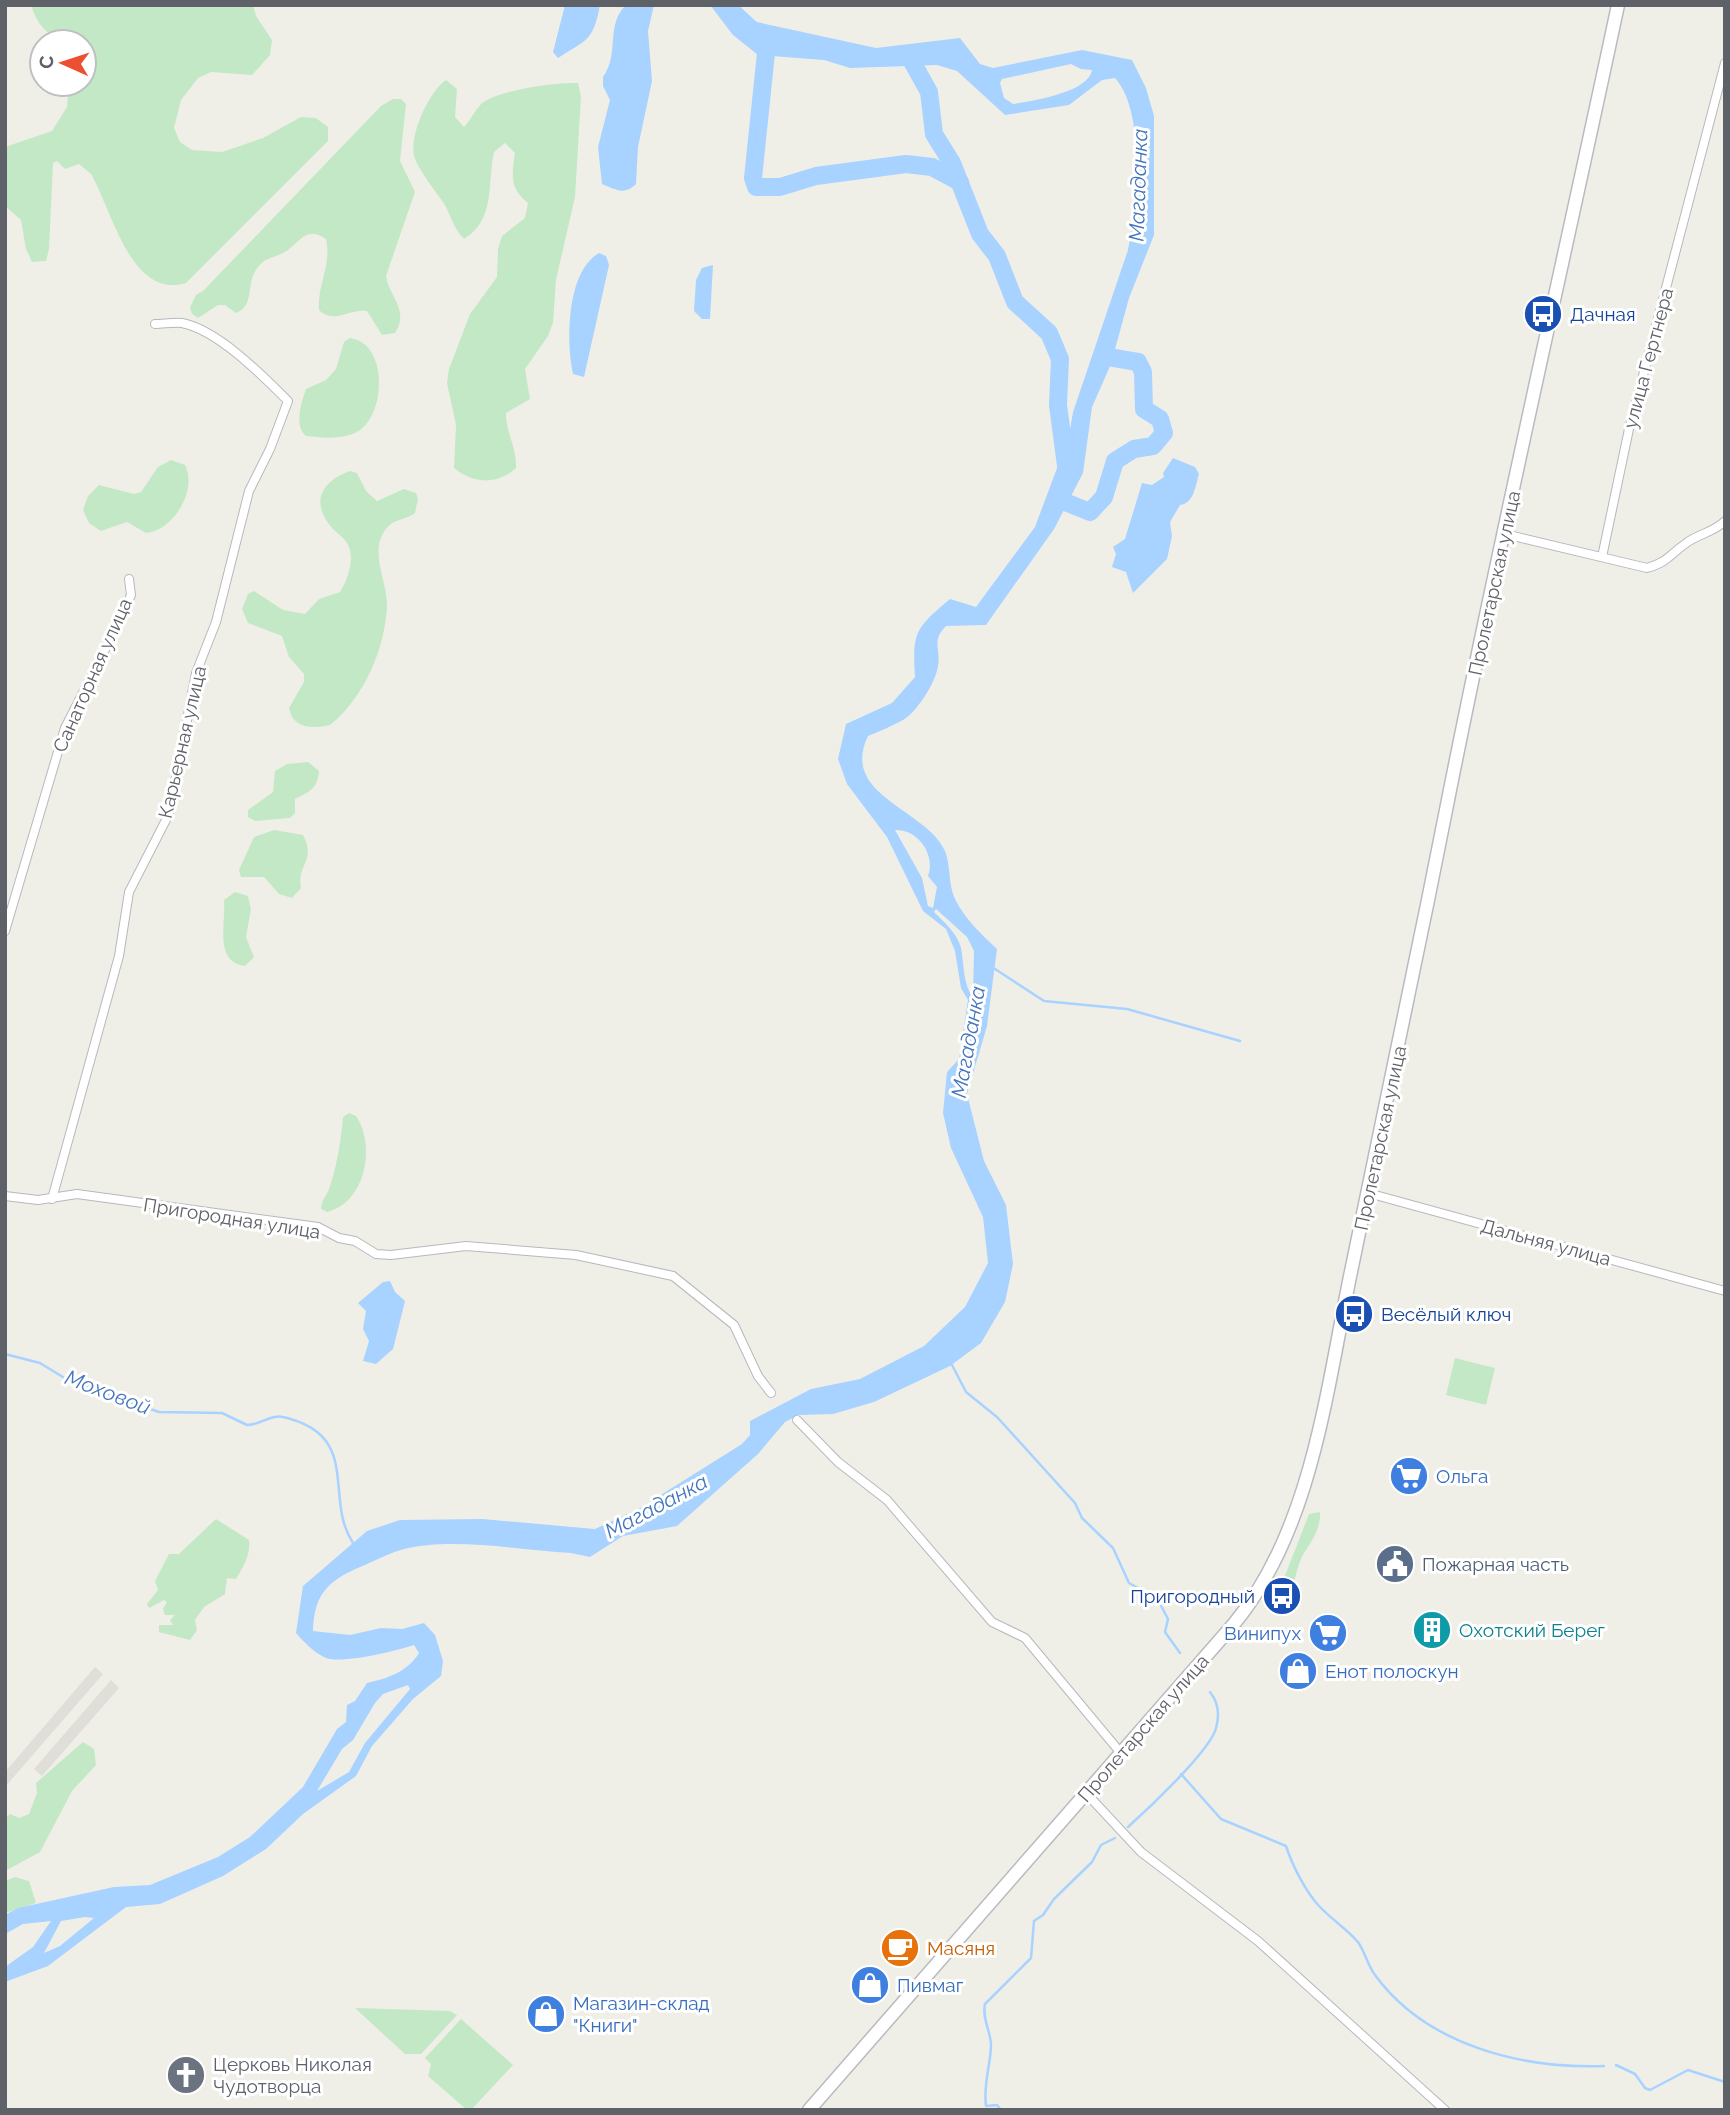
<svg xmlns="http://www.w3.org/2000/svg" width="1730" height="2115" font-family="Raleway,sans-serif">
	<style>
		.industrial { fill: #dfded9 }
		.green { fill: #c3e8c6 }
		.water { fill: #a8d2ff; fill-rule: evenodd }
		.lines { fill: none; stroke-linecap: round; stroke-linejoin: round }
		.stream { stroke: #a8d2ff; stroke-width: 2.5 }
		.river { stroke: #a8d2ff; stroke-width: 18 }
		.minor-casing { stroke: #b7b8bd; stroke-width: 10 }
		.secondary-casing { stroke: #b8bac0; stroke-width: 15 }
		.minor { stroke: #fff; stroke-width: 8 }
		.secondary { stroke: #fff; stroke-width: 12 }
		.labels { text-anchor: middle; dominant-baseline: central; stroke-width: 6; stroke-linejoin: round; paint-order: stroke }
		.transit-label { font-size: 19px; fill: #164399; stroke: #fff; text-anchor: start }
		.street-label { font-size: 19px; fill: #5e6167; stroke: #fff }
		.shop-label { font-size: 19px; fill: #366cbe; stroke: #fff; text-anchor: start }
		.service-label { font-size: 19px; fill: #4e5e75; stroke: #fff; text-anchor: start }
		.culture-label { font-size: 19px; fill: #0d838f; stroke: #fff; text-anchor: start }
		.food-label { font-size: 19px; fill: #c56008; stroke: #fff; text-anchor: start }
		.worship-label { font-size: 19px; fill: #5b616d; stroke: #fff; text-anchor: start }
		.water-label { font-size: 21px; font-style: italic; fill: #4475bd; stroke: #fff }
	</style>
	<rect width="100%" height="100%" fill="#f0efe7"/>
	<!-- industrial -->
	<g class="industrial">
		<polygon points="95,1667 103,1674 5,1787 5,1772"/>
		<polygon points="111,1680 119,1688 42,1776 34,1769"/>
	</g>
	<!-- green -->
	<g class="green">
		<path d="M31 5H253L256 16 272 40 270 55 252 75 211 72 198 78 181 100 174 128 180 142 192 150 222 152 263 138 301 117 316 118 328 127V141L186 283C131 300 112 210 91 174L79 164 65 169 57 161 53 163 49 249 46 261 32 262 26 249 21 220 5 206V147L52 131 67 107 69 84H84V42C55 42 40 33 31 5Z"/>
		<path d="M446 80 457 89 455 117 464 127C470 120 475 111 481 104 496 90 557 82 578 83L581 96 575 197 556 280 553 323 548 336 525 369 530 399 506 413C506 433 517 448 516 468 498 485 473 484 454 468L456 425 447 383 449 369 470 314 497 277 498 249 502 236 525 218 528 203C509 188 512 175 515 153L505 143 494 152C487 183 496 220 464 239 452 227 451 214 443 202 435 191 418 169 414 156 409 136 429 91 446 80Z"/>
		<path d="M393 99H401L406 104 400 161 415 192 386 276C389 297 410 310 395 333L382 335 367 311C349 308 335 325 319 310 317 285 332 265 326 239 305 224 299 245 283 253 271 259 265 257 256 270 246 284 255 306 236 313L225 305H218L198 318 192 314 190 307 196 295 203 291 381 106Z"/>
		<path d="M350 338C388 343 386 412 360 430 346 440 323 438 306 436 294 426 301 403 306 389L326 380 336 369 344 342Z"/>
		<path d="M171 460 185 465C198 490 173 531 146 533L127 522 101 531 89 523 83 510 88 496 99 485 134 494 141 492 158 467Z"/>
		<path d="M350 471 357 473 366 491 377 501 404 489 416 493 418 499 415 513C408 519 397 519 391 524 365 546 388 581 387 606 385 649 364 698 330 725 313 729 293 729 289 708L304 682V674L289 657 282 636 248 623 242 609 248 594 254 591 283 610 305 614 319 599 340 592C348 579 355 559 348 545 345 538 338 534 333 529 310 503 320 482 350 471Z"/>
		<path d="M308 762 319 771C317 789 311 791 295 799V813L290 818 255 821 248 817V810L273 792 275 771 287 764Z"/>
		<path d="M274 830 303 835C317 861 296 865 301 888L292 898 279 894 264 877H241L239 870 254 837Z"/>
		<path d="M235 892 248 896 251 909 246 937 254 957 245 966C214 962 226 924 224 900Z"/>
		<path d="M349 1113 356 1116C376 1145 366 1203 327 1212L321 1209C321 1200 327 1196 329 1189 337 1167 341 1140 343 1117Z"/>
		<polygon points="1455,1358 1495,1368 1486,1405 1446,1395"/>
		<path d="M1320 1512C1321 1528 1312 1541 1304 1553 1298 1563 1296 1576 1293 1586H1281L1309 1514Z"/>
		<path d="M216 1519 249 1540C251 1555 243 1567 236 1579L227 1578 225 1594 204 1607 195 1620 197 1630 190 1640 159 1632V1625H173L170 1620 175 1615H165L163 1609 167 1602 164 1600 149 1608 147 1604 158 1590 155 1581 169 1554H179Z"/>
		<polygon points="83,1742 94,1749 96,1765 72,1791 40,1852 5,1871 5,1819 10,1814 19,1818 29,1814 37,1793 36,1783"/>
		<polygon points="15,1877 29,1881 36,1903 5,1913 5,1881"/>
		<polygon points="355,2008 450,2011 457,2015 421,2054 405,2054"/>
		<polygon points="461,2019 513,2065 471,2110 467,2110 428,2076 431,2064 425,2058"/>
	</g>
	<!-- water -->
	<g class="water">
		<path d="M565 5H600C593 42 587 39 558 58L553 52Z"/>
		<path d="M626 5H654L648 31 652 81 638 147 636 184C624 196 615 189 602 184L598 147 610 100 603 86V77C620 54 605 25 626 5Z"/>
		<path d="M710 5H738L752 21 876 48 960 38 980 64 993 68 1082 50 1132 60 1146 88 1154 116V235L1129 298 1111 364 1092 407 1083 473 1054 529 986 625 946 626C931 641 941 648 938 666 936 682 917 712 903 720 892 726 880 731 868 736 839 796 927 809 945 851 951 866 948 884 955 899 964 918 982 935 997 949L987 1026 967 1094 984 1161 1006 1205 1013 1264 1005 1302 981 1343 950 1366 874 1402 833 1414 798 1415 785 1422 758 1454 677 1526 623 1536 590 1557 571 1553C520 1550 453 1537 404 1549 390 1553 378 1559 365 1565 331 1579 314 1591 313 1631L350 1635 381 1628 402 1629 424 1623 435 1635 443 1661 441 1676 413 1699 372 1746 356 1776 303 1814 266 1849 223 1876 160 1904 126 1907 48 1966 5 1982V1967L33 1947 51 1921 23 1924 5 1934V1915L18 1908 114 1887 150 1885 218 1857 250 1837 303 1787 337 1729 346 1722 347 1705 355 1701 367 1683C389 1678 407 1672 419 1653L414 1645C396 1651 343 1664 326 1658 314 1653 304 1642 296 1633L303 1586 367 1531 400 1520 482 1519 595 1529 640 1508 742 1444 750 1435V1421L811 1389 860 1379 924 1346 965 1307 988 1263 983 1217 951 1148 943 1113 947 1072 959 1059 968 1000 961 988 955 951 946 929 923 911 887 837 847 784 838 759 846 724 892 703 915 677C912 631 916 628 950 599L976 607 1035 527 1069 436 1073 412 1128 250C1137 206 1146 112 1115 78L1102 80 1069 105 1005 115 957 71 937 65 850 68 824 60 758 55 733 35ZM1071 64 1081 69 1092 70C1089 92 1033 101 1013 104L1004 98 1000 83 1002 79ZM895 830C918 829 936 855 928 876L937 887 933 908 928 906 922 878ZM936 909 967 937 974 951 973 997C963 985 964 963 961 948 957 933 945 923 934 912ZM408 1685 410 1689 365 1743 349 1772 317 1791 342 1749 353 1740 375 1703 383 1694ZM85 1917 94 1918 60 1946 44 1953 61 1921Z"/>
		<path d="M599 253 606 256 609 265 584 377 573 374C566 342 566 272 599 253Z"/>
		<polygon points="713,265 710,319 702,319 694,311 696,280 702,268"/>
		<path d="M1173 458 1195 467 1199 474C1195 487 1194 503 1180 505L1170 522 1172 536 1167 559 1133 593 1126 572 1112 567 1116 554 1113 547 1125 539 1142 483 1152 485 1164 477 1163 473Z"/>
		<polygon points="390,1281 395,1292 405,1301 393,1349 376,1364 363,1361 369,1341 363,1329 366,1311 358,1303 383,1282"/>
	</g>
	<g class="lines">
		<!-- stream -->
		<g class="stream">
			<polyline points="992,967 1044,1001 1127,1009 1240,1041"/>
			<path d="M5 1354 40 1363 71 1382 159 1412 222 1413 247 1425C260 1425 271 1414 283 1417 363 1435 323 1498 353 1543"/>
			<polyline points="952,1365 966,1392 997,1417 1075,1503 1082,1518 1113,1548 1129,1583 1157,1598 1168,1619 1165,1632 1180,1653"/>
			<path d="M1181 1774 1221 1819 1286 1846C1292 1865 1306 1892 1319 1906 1331 1919 1347 1929 1358 1942 1365 1952 1368 1966 1375 1975 1426 2045 1521 2069 1604 2066"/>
			<path d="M1128 1827C1147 1810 1211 1750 1216 1728 1220 1714 1218 1702 1210 1692"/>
			<polyline points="1616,2065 1635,2074 1645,2088 1650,2090 1688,2070 1725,2082"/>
			<path d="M1001 2110 997 2105 986 2106C983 2083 991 2064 991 2044 990 2030 982 2018 985 2004L1031 1958 1034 1921 1043 1915 1054 1899 1092 1862 1101 1845 1115 1838"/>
		</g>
		<!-- river -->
		<g class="river">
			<polyline points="725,5 763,40 766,53 753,178 756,187 780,187 816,176 906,164 932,167 960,182"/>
			<polyline points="909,56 929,92 934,134 952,163 980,234 997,256 1015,302 1049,333 1060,359 1058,405 1067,473"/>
			<polyline points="1060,500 1090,512 1104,497 1115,461 1134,449 1153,446 1164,433 1160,419 1144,409 1143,372 1138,362 1102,356"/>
		</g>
		<!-- minor casing -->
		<g class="minor-casing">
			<g id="minor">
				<path d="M1505 534 1647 568C1668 562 1669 555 1685 544 1697 534 1713 533 1725 521"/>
				<polyline points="1602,557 1629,429 1725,63"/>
				<polyline points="5,931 65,728 120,620 131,595 129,579"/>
				<polyline points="1368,1193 1725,1291"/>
				<polyline points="5,1196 38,1200 77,1194 318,1227 339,1238 355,1241 376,1254 391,1255 466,1246 576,1255 673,1276 734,1325 758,1376 771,1393"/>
				<path d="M52 1199 119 956 129 892 169 814 196 673 216 622 249 491 270 449 288 401C263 376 218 330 182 323 174 322 163 324 155 324"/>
				<polyline points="797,1420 838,1462 887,1500 992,1622 1025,1638 1120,1752"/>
				<polyline points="1086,1793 1141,1852 1258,1941 1445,2110"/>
			</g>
		</g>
		<!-- secondary casing -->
		<g class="secondary-casing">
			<path id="secondary" d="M809 2110 1233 1625C1314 1528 1327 1383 1353 1262 1385 1112 1416 961 1446 810 1499 541 1561 274 1618 5"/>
		</g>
		<!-- minor -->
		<use href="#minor" class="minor"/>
		<!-- secondary -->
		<use href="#secondary" class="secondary"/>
	</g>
	<!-- icons -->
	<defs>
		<g id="bus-disc" transform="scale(2.0125)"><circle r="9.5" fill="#1a4fb4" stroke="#fff"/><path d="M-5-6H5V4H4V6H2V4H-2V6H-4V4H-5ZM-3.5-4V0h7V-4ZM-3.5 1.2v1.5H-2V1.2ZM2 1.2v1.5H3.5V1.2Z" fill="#fff"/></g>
		<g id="supermarket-disc" transform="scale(2.0125)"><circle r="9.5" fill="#3f7fe0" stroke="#fff"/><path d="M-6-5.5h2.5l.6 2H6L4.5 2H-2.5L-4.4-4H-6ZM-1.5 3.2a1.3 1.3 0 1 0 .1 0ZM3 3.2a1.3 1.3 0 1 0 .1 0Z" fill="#fff"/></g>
		<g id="civic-disc" transform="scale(2.0125)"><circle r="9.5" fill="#5c6f8a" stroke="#fff"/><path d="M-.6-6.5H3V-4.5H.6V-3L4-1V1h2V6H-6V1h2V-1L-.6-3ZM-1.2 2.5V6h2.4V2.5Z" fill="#fff"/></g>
		<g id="building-disc" transform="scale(2.0125)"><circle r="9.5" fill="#0f9aa8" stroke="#fff"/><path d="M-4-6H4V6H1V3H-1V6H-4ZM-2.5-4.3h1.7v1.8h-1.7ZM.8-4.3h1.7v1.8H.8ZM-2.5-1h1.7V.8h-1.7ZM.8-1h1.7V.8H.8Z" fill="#fff"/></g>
		<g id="shop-disc" transform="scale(2.0125)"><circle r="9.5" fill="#3f7fe0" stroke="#fff"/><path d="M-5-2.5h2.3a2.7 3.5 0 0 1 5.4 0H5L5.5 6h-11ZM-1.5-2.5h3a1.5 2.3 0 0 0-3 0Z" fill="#fff"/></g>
		<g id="cafe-disc" transform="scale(2.0125)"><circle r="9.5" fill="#e8710a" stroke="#fff"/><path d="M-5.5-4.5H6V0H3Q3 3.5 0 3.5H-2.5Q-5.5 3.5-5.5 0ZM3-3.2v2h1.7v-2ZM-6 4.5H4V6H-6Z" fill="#fff"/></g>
		<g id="church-disc" transform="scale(2.0125)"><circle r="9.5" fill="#6b7280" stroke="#fff"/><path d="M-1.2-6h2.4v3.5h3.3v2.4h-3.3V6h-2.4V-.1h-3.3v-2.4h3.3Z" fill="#fff"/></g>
	</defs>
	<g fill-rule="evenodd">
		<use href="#bus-disc" x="1543" y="314"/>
		<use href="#bus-disc" x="1354" y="1314"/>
		<use href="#supermarket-disc" x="1409" y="1476"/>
		<use href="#civic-disc" x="1395" y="1564"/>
		<use href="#bus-disc" x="1282" y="1596"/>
		<use href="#building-disc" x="1432" y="1630"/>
		<use href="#supermarket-disc" x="1328" y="1633"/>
		<use href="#shop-disc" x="1298" y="1671"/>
		<use href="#cafe-disc" x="900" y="1948"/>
		<use href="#shop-disc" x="870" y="1985"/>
		<use href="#shop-disc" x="546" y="2014"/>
		<use href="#church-disc" x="186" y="2075"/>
	</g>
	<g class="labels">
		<!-- transit labels -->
		<g class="transit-label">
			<text x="1570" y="314">Дачная</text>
			<text x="1381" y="1314">Весёлый ключ</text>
			<text x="1255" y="1596" text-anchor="end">Пригородный</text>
		</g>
		<!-- street labels -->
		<g class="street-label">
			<text transform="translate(1648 358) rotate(-75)">улица Гертнера</text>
			<text transform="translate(1494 583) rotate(-78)">Пролетарская улица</text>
			<text transform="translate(92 675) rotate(-66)">Санаторная улица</text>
			<text transform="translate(182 742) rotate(-77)">Карьерная улица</text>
			<text transform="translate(1380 1138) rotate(-78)">Пролетарская улица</text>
			<text transform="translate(232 1218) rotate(9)">Пригородная улица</text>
			<text transform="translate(1546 1242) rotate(15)">Дальняя улица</text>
			<text transform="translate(1143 1728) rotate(-49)">Пролетарская улица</text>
		</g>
		<!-- shop labels -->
		<g class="shop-label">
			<text x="1436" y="1476">Ольга</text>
			<text x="1301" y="1633" text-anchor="end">Винипух</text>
			<text x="1325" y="1671">Енот полоскун</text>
			<text x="897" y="1985">Пивмаг</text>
			<text x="573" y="2003">Магазин-склад<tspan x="573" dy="22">"Книги"</tspan></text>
		</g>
		<!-- service labels -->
		<g class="service-label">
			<text x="1422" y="1564">Пожарная часть</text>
		</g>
		<!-- culture labels -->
		<g class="culture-label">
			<text x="1459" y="1630">Охотский Берег</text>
		</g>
		<!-- food labels -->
		<g class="food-label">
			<text x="927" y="1948">Масяня</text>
		</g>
		<!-- worship labels -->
		<g class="worship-label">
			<text x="213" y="2064">Церковь Николая<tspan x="213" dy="22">Чудотворца</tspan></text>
		</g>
		<!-- water labels -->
		<g class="water-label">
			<text transform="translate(1138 185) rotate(-88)">Магаданка</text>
			<text transform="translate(968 1042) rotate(-80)">Магаданка</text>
			<text transform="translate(108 1392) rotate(21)">Моховой</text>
			<text transform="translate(656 1506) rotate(-28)">Магаданка</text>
		</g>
	</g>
	<!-- border -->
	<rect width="1730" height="2115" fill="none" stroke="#5e6167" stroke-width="14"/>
	<!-- north arrow -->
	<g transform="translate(63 63) rotate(273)"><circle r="33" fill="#ffffff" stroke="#bfc0c2" stroke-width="2"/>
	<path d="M0-5L12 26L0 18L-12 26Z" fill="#ed4f31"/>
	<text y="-10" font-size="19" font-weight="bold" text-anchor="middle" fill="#5e6167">С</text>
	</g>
</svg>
